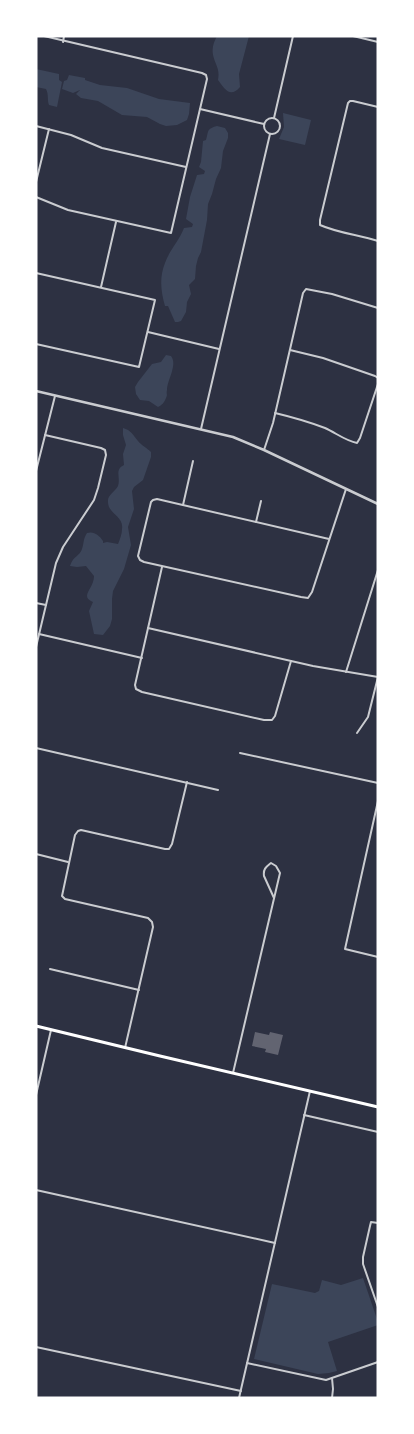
<svg xmlns="http://www.w3.org/2000/svg" width="414" height="1434" font-family="Karla,sans-serif">
	<style>
		.green { fill: #3c4559 }
		.building { fill: #626471 }
		.lines { fill: none; stroke-linecap: round; stroke-linejoin: round }
		.minor { stroke: #caccd0; stroke-width: 2 }
		.tertiary { stroke: #caccd0; stroke-width: 2.5 }
		.secondary { stroke: #fff; stroke-width: 3 }
	</style>
	<rect width="100%" height="100%" fill="#2d3142"/>
	<!-- green -->
	<g class="green">
		<path d="M217 36H249L239 74 240 87C230 99 224 88 218 80 222 63 205 58 217 36Z"/>
		<path d="M36 69 59 74V80L62 82 57 107 49 105C47 100 49 95 46 89L36 87Z"/>
		<polygon points="69,75 85,78 85,80 100,85 127,88 159,99 190,103 189,114 187,120 177,125 166,126 160,124 147,117 122,115 98,101 81,98 76,94 80,90 73,93 62,89 64,81 67,80"/>
		<polygon points="283,113 311,120 305,145 279,139 284,127"/>
		<path d="M217 126 225 128 228 133V138L223 151 221 168 216 179 212 194 208 204 207 220 201 252 198 258 196 266 195 279 189 285 191 294 187 302 186 312 181 321 178 322H175L168 306H165C161 292 159 278 165 263 169 251 179 241 184 228L192 227 193 224 186 219 190 197 197 175 204 174 205 171 199 167 201 162 203 141 206 140C209 131 206 129 217 126Z"/>
		<path d="M166 355 171 356C178 365 167 380 167 390 166 395 168 394 166 398 164 403 162 405 158 407L149 401 140 400 136 394 135 387 138 382 152 364 161 362Z"/>
		<path d="M123 428C131 430 133 435 138 441 141 445 147 448 151 452V457L143 480 134 487 132 491 134 509 128 527 131 545 124 569 113 591 112 599V619L110 626 103 635 94 634 89 611 93 602C79 596 94 589 94 576L86 566 77 567 70 566C73 556 80 556 82 549 84 543 83 539 87 533 94 531 99 535 103 541V543L107 542 118 544C120 539 122 534 122 529 124 516 108 514 108 502 107 495 115 492 118 486 121 477 114 470 124 465L123 454 126 445 123 435Z"/>
		<polygon points="363,1278 378,1322 378,1325 328,1342 337,1371 329,1373 318,1374 254,1359 272,1284 315,1293 319,1291 322,1280 341,1285"/>
	</g>
	<!-- building -->
	<polygon class="building" points="255,1032 269,1035 270,1032 283,1035 278,1055 265,1052 266,1049 252,1046"/>
	<g class="lines">
		<!-- minor -->
		<g class="minor">
			<polyline points="353,36 378,42"/>
			<polyline points="63,42 64,36"/>
			<path d="M378 107 353 101H350L348 103 320 220V225C338 233 359 235 378 241"/>
			<polyline points="200,109 264,124"/>
			<circle cx="272" cy="126" r="8"/>
			<polyline points="274,118 293,36"/>
			<polyline points="36,126 71,135 102,148 186,167"/>
			<polyline points="36,182 49,129"/>
			<polyline points="36,197 68,210 171,233 207,79 206,75 202,73 44,36"/>
			<polyline points="36,273 155,300 139,367 36,344"/>
			<polyline points="101,287 116,222"/>
			<polyline points="148,332 219,349"/>
			<polyline points="290,350 323,358 375,376 378,378"/>
			<path d="M275 413C292 417 309 422 325 428 336 433 346 441 357 443L360 438 378 384"/>
			<polyline points="201,429 270,134"/>
			<polyline points="264,450 273,423 303,293 306,289 332,294 378,308"/>
			<polyline points="36,471 55,396"/>
			<polyline points="183,505 193,461"/>
			<polyline points="256,522 261,501"/>
			<polyline points="329,539 157,499 153,500 151,502 138,556 140,560 144,562 301,597 308,598 312,592 346,489"/>
			<polyline points="162,567 135,685 136,689 142,692 264,720 272,720 275,716 291,661"/>
			<polyline points="36,603 46,605"/>
			<polyline points="148,628 313,666 378,677"/>
			<polyline points="39,634 142,658"/>
			<polyline points="36,647 56,563 63,547 94,500 98,488 106,455 105,450 101,448 45,435"/>
			<polyline points="346,672 378,570"/>
			<polyline points="357,733 368,717 378,677"/>
			<polyline points="36,748 218,790"/>
			<polyline points="240,753 378,783"/>
			<polyline points="378,801 345,949 378,957"/>
			<polyline points="36,854 68,862"/>
			<polyline points="50,969 139,990"/>
			<polyline points="125,1048 153,927 152,922 148,918 65,899 62,896 75,835 78,831 81,830 165,849 169,849 172,844 187,782"/>
			<path d="M233 1073 280 873 276 866 271 863C266 867 263 869 264 876L274 898"/>
			<polyline points="36,1095 51,1030"/>
			<polyline points="304,1115 378,1132"/>
			<polyline points="36,1190 275,1243"/>
			<polyline points="378,1223 371,1222 370,1226 363,1257 363,1264 378,1307"/>
			<polyline points="36,1347 241,1391"/>
			<polyline points="247,1363 326,1380 378,1362"/>
			<polyline points="332,1378 333,1389 332,1398"/>
			<polyline points="239,1398 310,1091"/>
		</g>
		<!-- tertiary -->
		<polyline class="tertiary" points="36,391 233,437 264,450 378,504"/>
		<!-- secondary -->
		<polyline class="secondary" points="36,1026 160,1056 378,1107"/>
	</g>
	<!-- border -->
	<rect width="414" height="1434" fill="none" stroke="#ffffff" stroke-width="75"/>
</svg>
